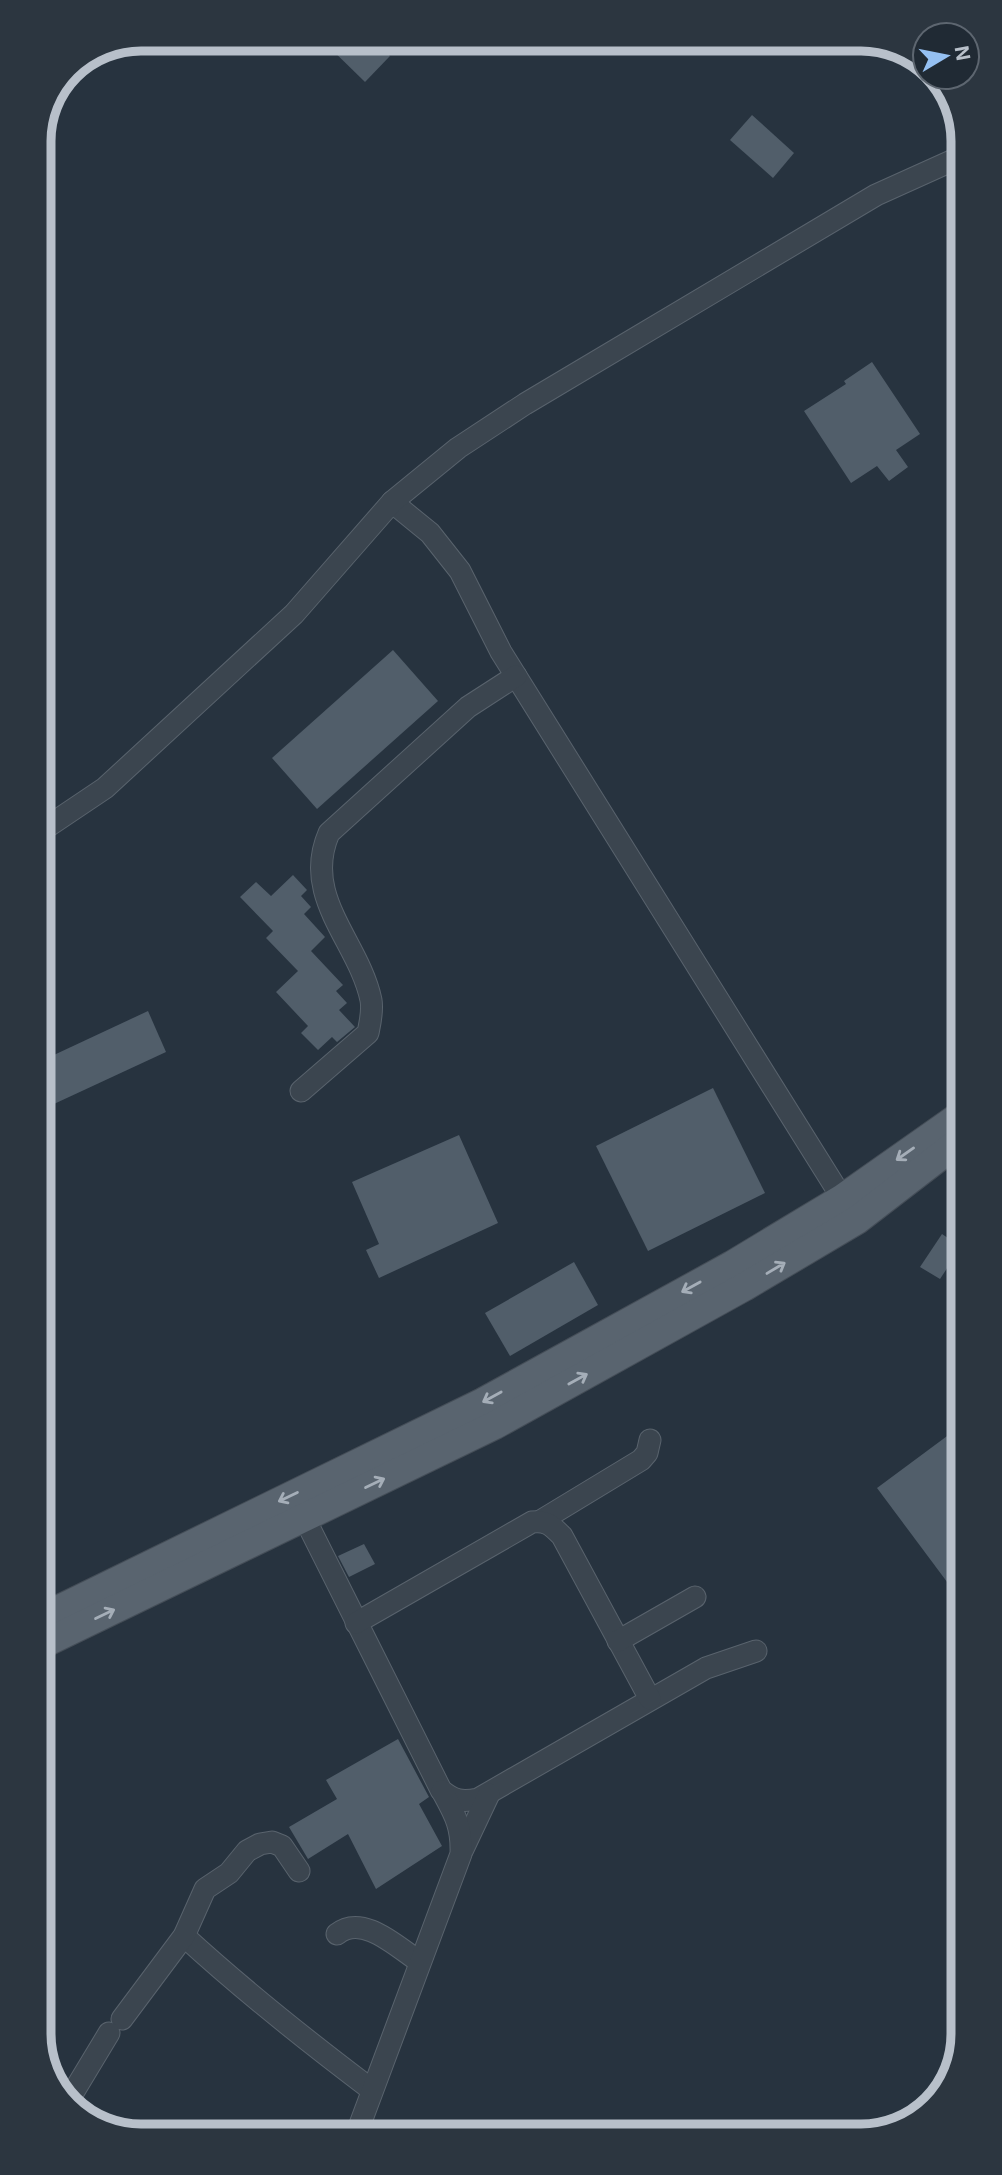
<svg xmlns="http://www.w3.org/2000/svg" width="1002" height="2175" font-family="Inter,sans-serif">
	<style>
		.building { fill: #515e6a }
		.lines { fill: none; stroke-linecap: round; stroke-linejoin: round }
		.minor-casing { stroke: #59636d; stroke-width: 23 }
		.major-casing { stroke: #454e58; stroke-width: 30 }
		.minor { stroke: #3b454f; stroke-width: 21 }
		.major { stroke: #59646f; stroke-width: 28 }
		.oneway { stroke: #a5aeb8 }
		.rim { fill: none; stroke: #b8c0ca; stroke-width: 9 }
	</style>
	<rect width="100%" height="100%" fill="#27333f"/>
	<!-- building -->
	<g class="building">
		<polygon points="321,39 372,39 390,56 365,82"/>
		<polygon points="752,115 794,153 773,178 730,140"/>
		<polygon points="872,362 920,434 896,450 908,467 889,481 877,466 851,483 804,411 846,384 844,381"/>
		<polygon points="393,650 438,701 317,809 272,758"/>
		<polygon points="293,875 307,890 301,896 311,907 304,914 325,937 311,951 343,985 336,991 347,1003 339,1010 355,1027 337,1042 332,1037 318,1050 301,1033 308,1026 276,992 298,971 266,938 273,931 240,897 256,882 271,896"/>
		<polygon points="148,1011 166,1052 41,1110 41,1061"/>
		<polygon points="713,1088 765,1193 648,1251 596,1146"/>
		<polygon points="459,1135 498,1223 379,1278 366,1250 379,1244 352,1182"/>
		<polygon points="942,1234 961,1247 940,1279 920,1267"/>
		<polygon points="574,1262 598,1305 510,1356 485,1313"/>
		<polygon points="962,1425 962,1602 877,1488"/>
		<polygon points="364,1544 375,1564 349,1577 338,1556"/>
		<polygon points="398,1739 429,1797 419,1804 442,1846 376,1889 348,1834 308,1859 289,1827 337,1799 326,1780"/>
	</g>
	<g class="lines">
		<!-- minor casing -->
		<g class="minor-casing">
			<g id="minor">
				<polyline points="392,502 430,533 460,571 501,652 849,1209"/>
				<polyline points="41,831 105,788 294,614 392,502 458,448 525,404 876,195 958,158"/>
				<path d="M301 1091 368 1033C370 1023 373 1011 371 1000 359 942 301 897 329 833L468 707 516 676"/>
				<path d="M304 1517 441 1790C454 1801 462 1802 478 1799L706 1668 756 1651"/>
				<polyline points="542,1520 641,1460 647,1453 650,1440"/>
				<path d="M356 1623 532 1522C547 1520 552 1526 562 1536L650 1699"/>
				<polyline points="618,1641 695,1597"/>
				<polyline points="463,1849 489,1794"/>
				<path d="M337 1934C363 1913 398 1948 420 1962"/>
				<path d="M184 1936C244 1991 307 2041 372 2090"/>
				<polyline points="122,2019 184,1936 205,1889 229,1873 247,1851 260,1844 272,1842 282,1846 299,1871"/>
				<polyline points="68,2101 109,2033"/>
				<path d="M356 2135 461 1854C462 1826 455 1815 442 1791"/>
			</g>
		</g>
		<!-- major casing -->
		<g class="major-casing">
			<g id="major">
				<polyline points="43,1617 483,1402 732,1265 843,1198 961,1115"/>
				<polyline points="43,1644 495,1425 744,1287 857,1220 961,1140"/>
			</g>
		</g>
		<!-- minor -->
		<use href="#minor" class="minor"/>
		<!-- major -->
		<use href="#major" class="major"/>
	</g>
	<!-- one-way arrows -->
	<defs><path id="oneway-shaft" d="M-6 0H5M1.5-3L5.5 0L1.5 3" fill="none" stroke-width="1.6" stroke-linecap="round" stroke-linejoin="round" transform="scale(1.75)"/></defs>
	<g class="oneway">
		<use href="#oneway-shaft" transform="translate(905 1154) rotate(145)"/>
		<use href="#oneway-shaft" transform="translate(776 1268) rotate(-31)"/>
		<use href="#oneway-shaft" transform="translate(691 1287) rotate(151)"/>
		<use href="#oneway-shaft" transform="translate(578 1379) rotate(-29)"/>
		<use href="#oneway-shaft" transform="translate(492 1397) rotate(151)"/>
		<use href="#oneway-shaft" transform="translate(375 1483) rotate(-26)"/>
		<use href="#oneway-shaft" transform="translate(288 1497) rotate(154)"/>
		<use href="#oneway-shaft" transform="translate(105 1614) rotate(-26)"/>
	</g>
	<!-- crop -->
	<path d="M0 0H1002V2175H0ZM141 51H861A90 90 0 0 1 951 141V2034A90 90 0 0 1 861 2124H141A90 90 0 0 1 51 2034V141A90 90 0 0 1 141 51Z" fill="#2c3640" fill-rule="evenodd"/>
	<path class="rim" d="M141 51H861A90 90 0 0 1 951 141V2034A90 90 0 0 1 861 2124H141A90 90 0 0 1 51 2034V141A90 90 0 0 1 141 51Z"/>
	<!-- north arrow -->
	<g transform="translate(946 56) rotate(80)"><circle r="33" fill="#202a34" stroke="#5d6670" stroke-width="2"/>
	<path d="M0-5L12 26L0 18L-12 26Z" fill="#95c0f2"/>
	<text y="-10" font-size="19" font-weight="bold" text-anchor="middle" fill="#b8c0ca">N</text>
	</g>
</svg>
